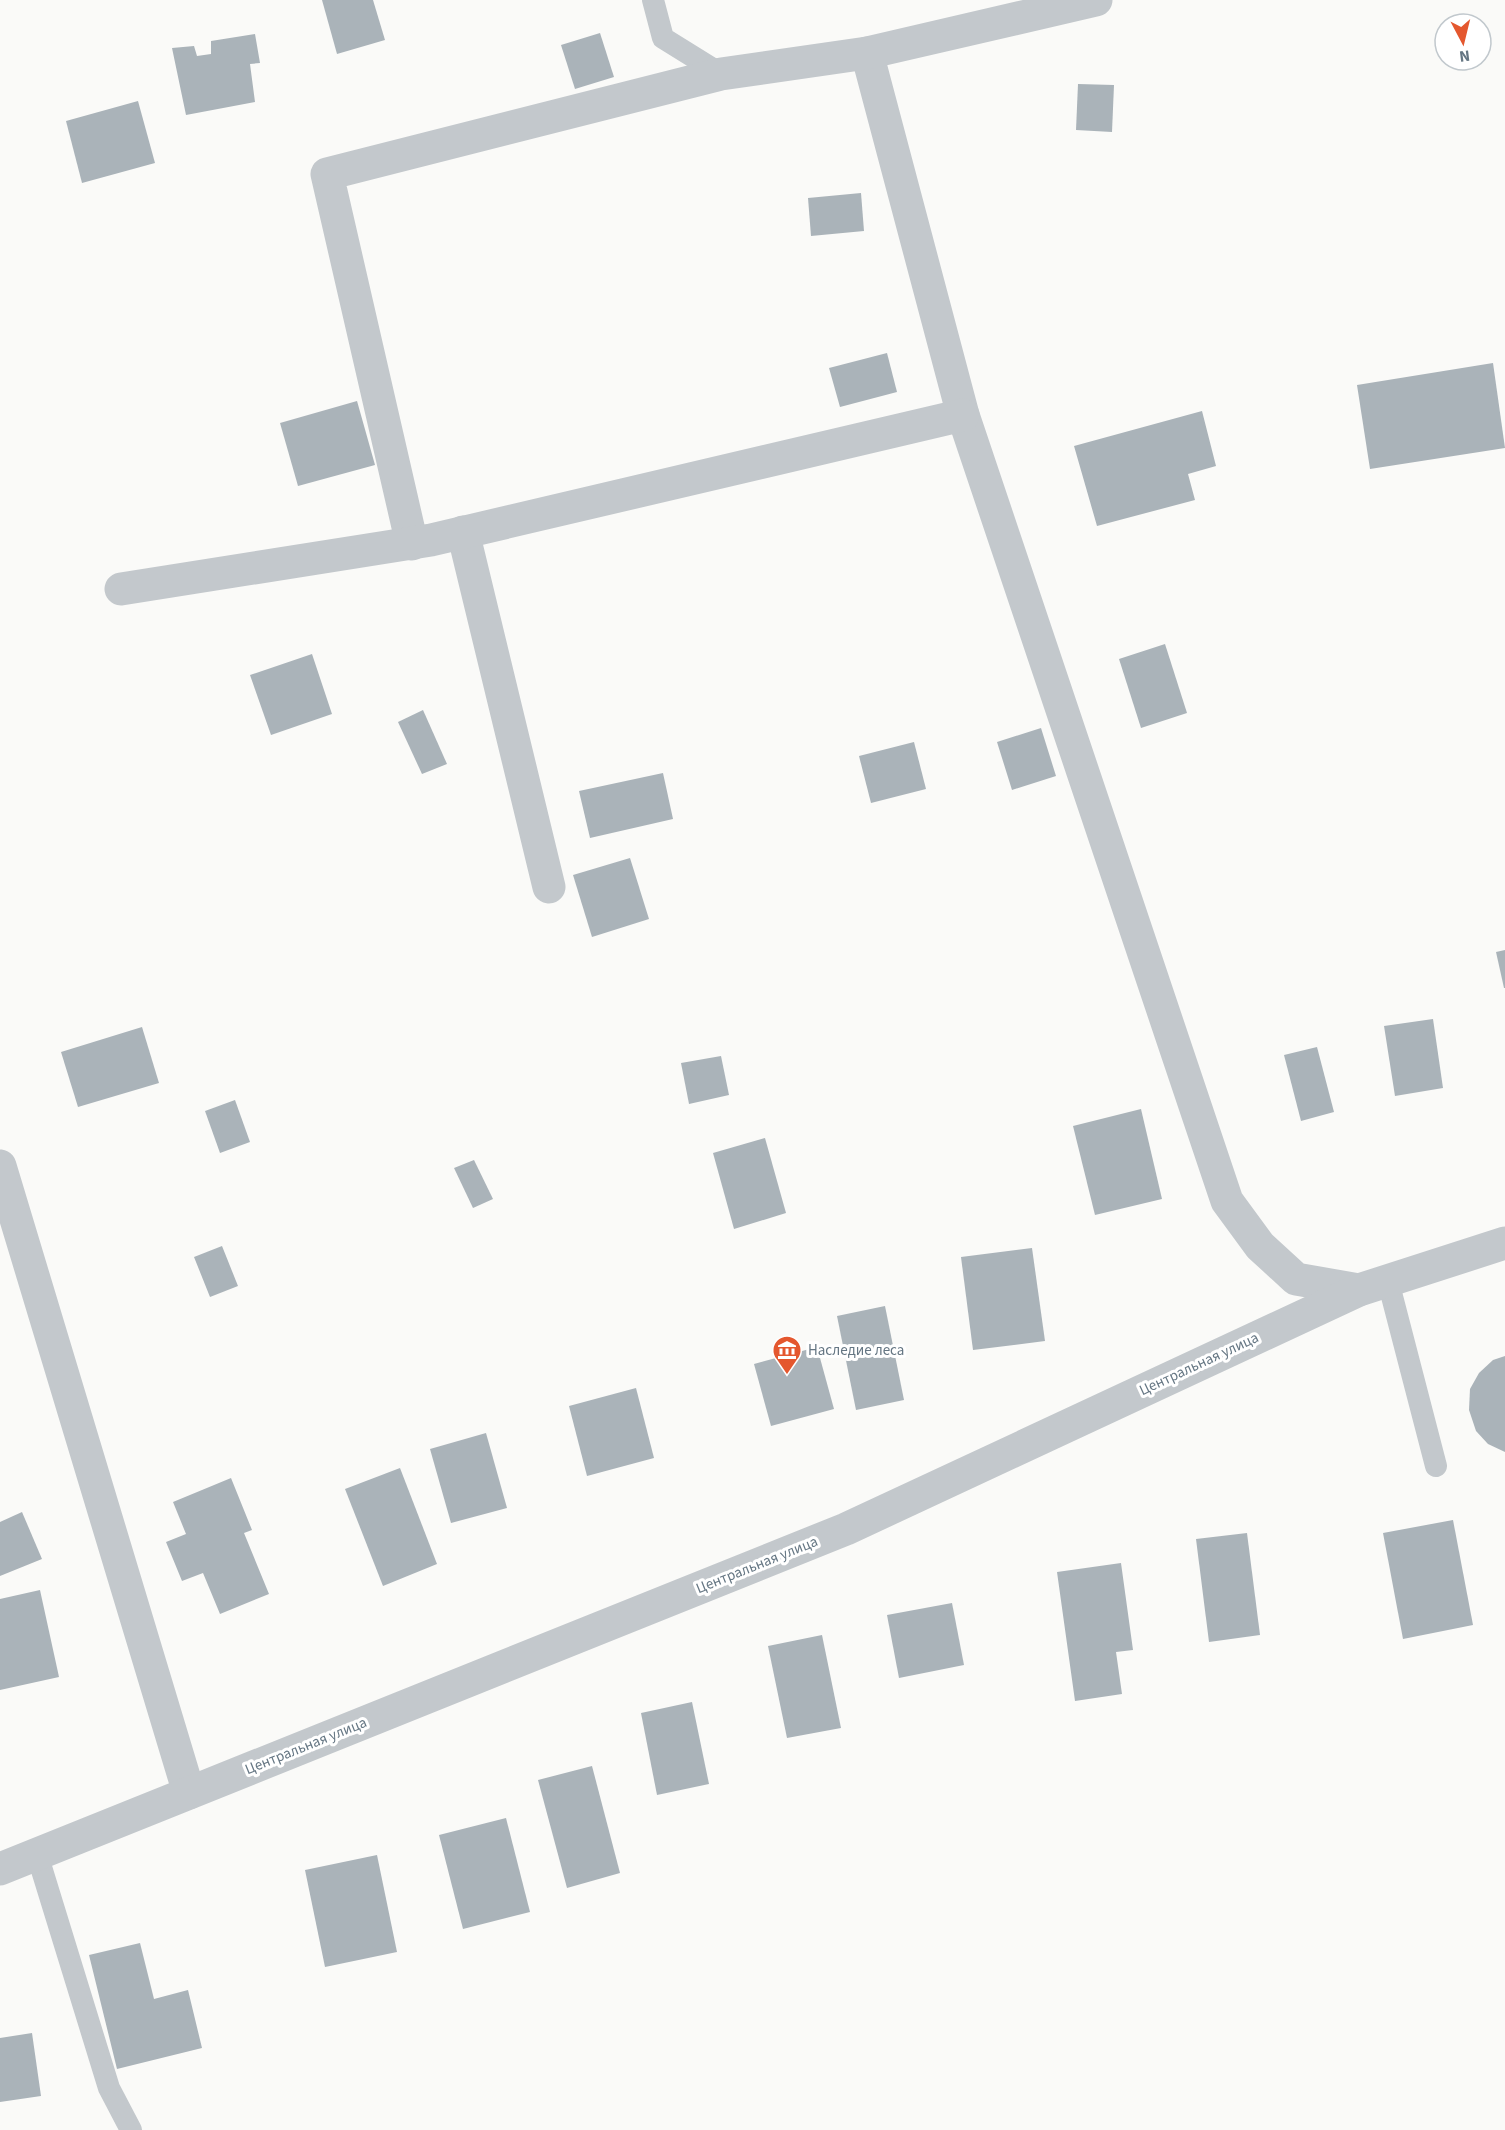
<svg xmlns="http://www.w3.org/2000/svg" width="1505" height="2130" font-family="'Source Sans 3',sans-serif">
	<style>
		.building { fill: #aab3b9 }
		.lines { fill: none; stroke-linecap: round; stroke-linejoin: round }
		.service { stroke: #c3c8cc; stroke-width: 22 }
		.minor { stroke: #c3c8cc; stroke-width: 33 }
		.tertiary { stroke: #c3c8cc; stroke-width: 33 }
		.labels { text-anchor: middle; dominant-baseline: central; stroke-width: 6; stroke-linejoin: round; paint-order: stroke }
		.poi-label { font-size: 15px; fill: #657683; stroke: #fff; text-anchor: start }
		.street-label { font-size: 15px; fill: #657683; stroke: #fff }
	</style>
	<rect width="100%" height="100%" fill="#fafaf8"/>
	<!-- building -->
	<g class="building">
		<polygon points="322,0 373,0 385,40 337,54"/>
		<polygon points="600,33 614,77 575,89 561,45"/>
		<polygon points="255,34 260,63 250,64 255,102 186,115 172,48 194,46 197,56 211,54 211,41"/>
		<polygon points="1078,84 1114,85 1112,132 1076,130"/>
		<polygon points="138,101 155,163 82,183 66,121"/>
		<polygon points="861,193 864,231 811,236 808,198"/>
		<polygon points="887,353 897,392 840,407 829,368"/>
		<polygon points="1493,363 1505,448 1370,469 1357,385"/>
		<polygon points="357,401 375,465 298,486 280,423"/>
		<polygon points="1202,411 1216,466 1188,474 1195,500 1097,526 1074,446"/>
		<polygon points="1165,644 1187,713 1141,728 1119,659"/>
		<polygon points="312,654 332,714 271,735 250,675"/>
		<polygon points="423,710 447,764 422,774 398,722"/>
		<polygon points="1041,728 1056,776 1012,790 997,742"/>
		<polygon points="914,742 926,789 871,803 859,756"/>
		<polygon points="663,773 673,819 590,838 579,791"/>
		<polygon points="630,858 649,919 592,937 573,875"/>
		<polygon points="1505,950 1505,988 1504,988 1496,952"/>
		<polygon points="1433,1019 1443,1088 1395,1096 1384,1026"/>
		<polygon points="142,1027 159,1083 78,1107 61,1052"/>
		<polygon points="1317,1047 1334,1112 1301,1121 1284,1055"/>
		<polygon points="721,1056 729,1095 689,1104 681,1063"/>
		<polygon points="235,1100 250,1142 220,1153 205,1111"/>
		<polygon points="1141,1109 1162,1199 1095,1215 1073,1126"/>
		<polygon points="765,1138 786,1213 734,1229 713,1153"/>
		<polygon points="474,1160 493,1199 473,1208 454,1168"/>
		<polygon points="222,1246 238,1286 210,1297 194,1257"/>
		<polygon points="1032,1248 1045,1341 973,1350 961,1257"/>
		<polygon points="885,1306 904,1400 856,1410 837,1316"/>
		<polygon points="817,1347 834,1409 771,1426 754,1364"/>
		<polygon points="1505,1356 1505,1452 1488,1444 1476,1431 1469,1410 1470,1389 1479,1373 1493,1360"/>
		<polygon points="636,1388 654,1458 587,1476 569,1406"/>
		<polygon points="486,1433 507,1508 451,1523 430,1449"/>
		<polygon points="400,1468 437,1564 383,1586 345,1489"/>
		<polygon points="231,1478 252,1530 244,1533 269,1594 220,1614 203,1573 182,1581 166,1542 186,1534 173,1502"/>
		<polygon points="22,1512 42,1559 0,1576 0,1522"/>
		<polygon points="1453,1520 1473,1625 1403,1639 1383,1533"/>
		<polygon points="1247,1533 1260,1635 1209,1642 1196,1539"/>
		<polygon points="1121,1563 1133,1650 1116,1652 1122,1694 1075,1701 1057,1572"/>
		<polygon points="40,1590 59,1677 0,1690 0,1599"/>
		<polygon points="952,1603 964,1665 899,1678 887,1615"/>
		<polygon points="822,1635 841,1728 787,1738 768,1646"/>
		<polygon points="692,1702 709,1784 657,1795 641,1713"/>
		<polygon points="592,1766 620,1873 567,1888 538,1780"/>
		<polygon points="506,1818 530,1912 463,1929 439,1835"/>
		<polygon points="377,1855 397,1952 325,1967 305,1870"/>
		<polygon points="140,1943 154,1999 188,1990 202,2048 117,2069 89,1955"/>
		<polygon points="32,2033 41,2096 0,2102 0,2038"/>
	</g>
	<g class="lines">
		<!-- service -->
		<g class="service">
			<polyline points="653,0 663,38 721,74"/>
			<polyline points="1388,1281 1436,1466"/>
			<polyline points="37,1854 109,2088 131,2130"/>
		</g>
		<!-- minor -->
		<g class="minor">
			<polyline points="867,53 963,415 1227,1201 1260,1246 1296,1279 1359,1290"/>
			<polyline points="463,532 549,887"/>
			<polyline points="412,544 327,174 721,74 867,53 1096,0"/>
			<polyline points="121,589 431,540 963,415"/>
			<polyline points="0,1166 189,1793"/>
		</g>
		<!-- tertiary -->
		<polyline class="tertiary" points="0,1869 846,1529 1359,1290 1505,1243"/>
	</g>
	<!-- icons -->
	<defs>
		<g id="museum-pin" transform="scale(1.5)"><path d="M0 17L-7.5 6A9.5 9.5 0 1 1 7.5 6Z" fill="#e4572e" stroke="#fff"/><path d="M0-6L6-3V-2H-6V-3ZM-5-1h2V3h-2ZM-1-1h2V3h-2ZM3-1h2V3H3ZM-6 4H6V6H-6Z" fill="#fff"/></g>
	</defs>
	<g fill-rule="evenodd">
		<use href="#museum-pin" x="787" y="1350"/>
	</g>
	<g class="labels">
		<!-- poi labels -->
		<g class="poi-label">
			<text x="808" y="1350">Наследие леса</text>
		</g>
		<!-- street labels -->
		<g class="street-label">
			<text transform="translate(1199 1364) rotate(-25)">Центральная улица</text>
			<text transform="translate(757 1565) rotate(-22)">Центральная улица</text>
			<text transform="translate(306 1746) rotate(-22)">Центральная улица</text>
		</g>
	</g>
	<!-- north arrow -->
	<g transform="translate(1463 42) rotate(173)"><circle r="28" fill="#ffffff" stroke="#c1c8cd" stroke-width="1.5"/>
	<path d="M0-4.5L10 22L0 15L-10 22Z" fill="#e4572e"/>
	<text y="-9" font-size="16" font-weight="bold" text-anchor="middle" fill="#657683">N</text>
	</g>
</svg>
